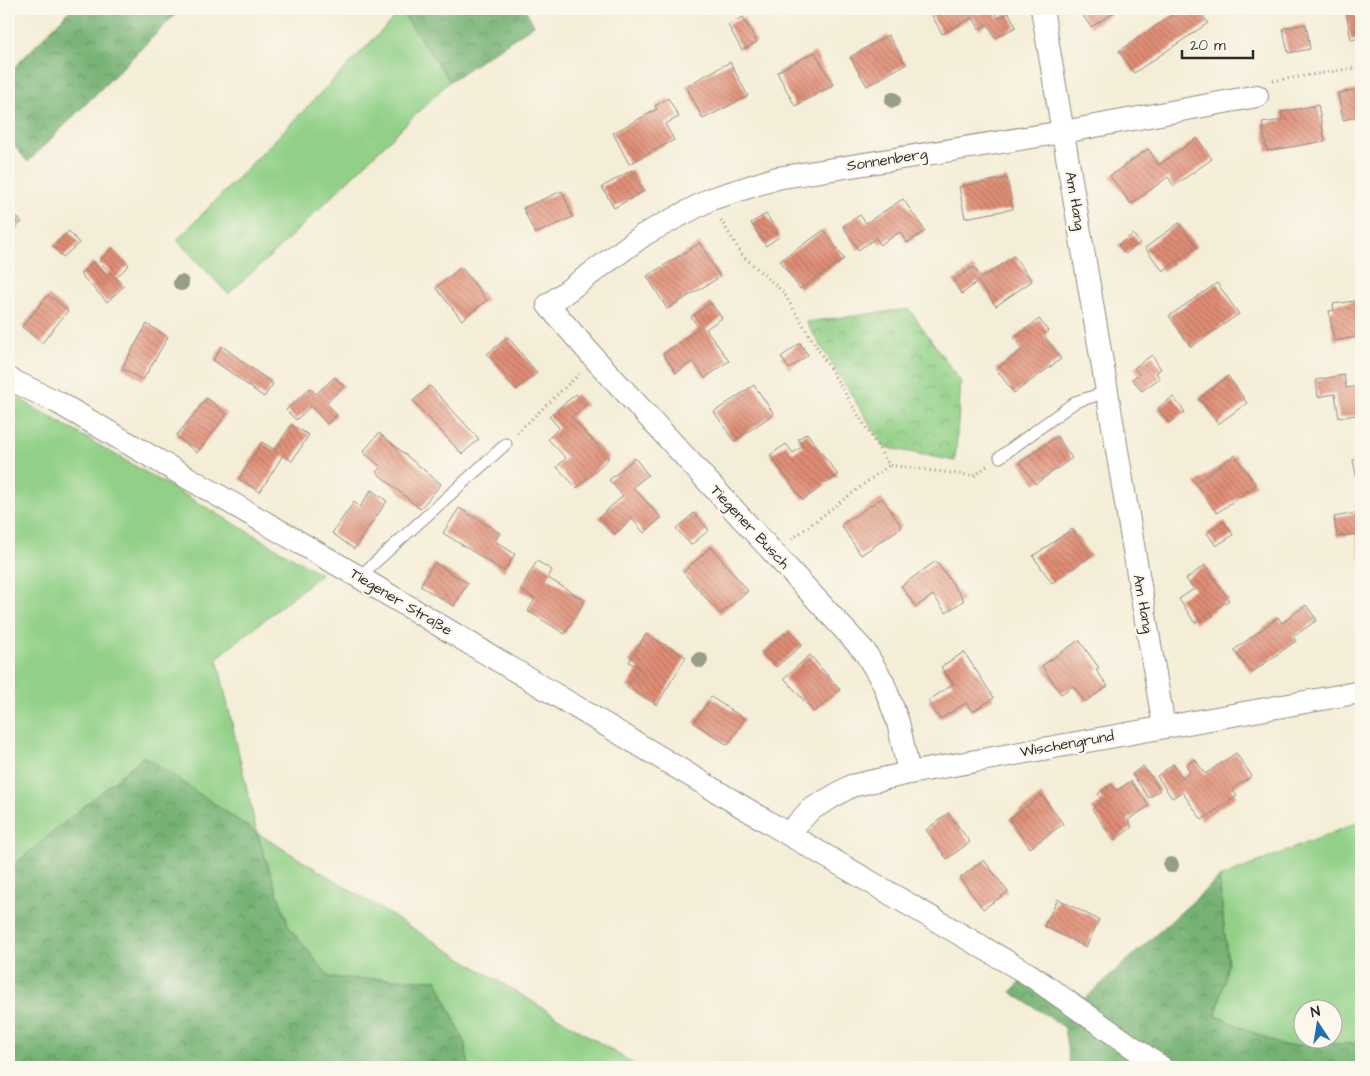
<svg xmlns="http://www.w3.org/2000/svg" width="1370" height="1076" font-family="'Architects Daughter',sans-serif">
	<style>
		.grass { fill: #91d086; stroke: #5e7e58; fill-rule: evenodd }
		.forest { fill: url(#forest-crowns); stroke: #506e4f }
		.park { fill: url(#park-crowns); stroke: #5e7e58 }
		.building { fill: url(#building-back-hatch) }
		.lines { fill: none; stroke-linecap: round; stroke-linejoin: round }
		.lane-casing { stroke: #908c81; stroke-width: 13 }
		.street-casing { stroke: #908c81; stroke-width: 24 }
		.path { stroke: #908c81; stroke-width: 3; stroke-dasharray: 1 4; stroke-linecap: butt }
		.lane { stroke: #fff; stroke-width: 11 }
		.street { stroke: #fff; stroke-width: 22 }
		.tree { fill: #969e87 }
		.labels { text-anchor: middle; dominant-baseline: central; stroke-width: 5; stroke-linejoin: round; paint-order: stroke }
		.street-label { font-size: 15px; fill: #2b2b2b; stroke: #fbf7ec }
	</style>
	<defs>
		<pattern id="forest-crowns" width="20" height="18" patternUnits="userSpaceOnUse" patternTransform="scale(1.25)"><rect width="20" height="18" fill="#74b273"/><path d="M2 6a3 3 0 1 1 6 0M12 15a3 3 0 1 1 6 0" fill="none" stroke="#5f915f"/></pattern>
		<pattern id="park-crowns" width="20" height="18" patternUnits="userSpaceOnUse" patternTransform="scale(1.25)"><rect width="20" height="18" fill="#91d086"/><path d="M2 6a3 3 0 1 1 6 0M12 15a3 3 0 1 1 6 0" fill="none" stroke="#77a96e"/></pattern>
		<pattern id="building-back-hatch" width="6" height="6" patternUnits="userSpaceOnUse" patternTransform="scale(1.25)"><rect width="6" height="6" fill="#e08d75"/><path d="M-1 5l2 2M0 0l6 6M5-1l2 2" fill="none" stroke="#b67360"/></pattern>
	</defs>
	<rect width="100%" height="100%" fill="#fbf7ec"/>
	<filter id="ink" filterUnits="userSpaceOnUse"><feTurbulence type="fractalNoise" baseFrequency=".02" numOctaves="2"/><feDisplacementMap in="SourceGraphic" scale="10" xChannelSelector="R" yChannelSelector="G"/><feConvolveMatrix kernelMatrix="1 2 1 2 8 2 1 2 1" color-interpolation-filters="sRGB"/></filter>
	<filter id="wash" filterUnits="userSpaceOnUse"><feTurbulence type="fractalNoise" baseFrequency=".0096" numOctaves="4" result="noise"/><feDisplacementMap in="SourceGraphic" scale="20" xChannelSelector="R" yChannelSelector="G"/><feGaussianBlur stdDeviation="1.12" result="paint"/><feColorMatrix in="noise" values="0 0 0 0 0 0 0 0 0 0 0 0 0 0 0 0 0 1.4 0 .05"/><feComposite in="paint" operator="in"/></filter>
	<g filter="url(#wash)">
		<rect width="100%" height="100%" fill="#f4edd7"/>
		<!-- grass -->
		<g class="grass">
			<polygon points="401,11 450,81 277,250 228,294 177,240"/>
			<polygon points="9,393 321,574 217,658 257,833 639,1067 469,1067 465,1044 437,980 330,978 289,927 257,833 9,869"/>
			<path d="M1361 821V1043L1283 1046 1216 1016 1228 964 1219 878ZM1302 1008H1332V1038H1302Z"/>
		</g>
		<!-- forest -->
		<g class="forest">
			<polygon points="71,9 181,9 28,162 9,139 9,73"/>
			<polygon points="404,9 525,9 534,25 450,81 401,11"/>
			<polygon points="144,756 257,833 289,927 330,978 437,980 465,1044 469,1067 9,1067 9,869"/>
			<polygon points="1219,878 1228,964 1216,1016 1283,1046 1361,1043 1361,1067 1070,1067 1064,1027 1011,992 1036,968 1081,1002"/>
		</g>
		<!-- park -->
		<polygon class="park" points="909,309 961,382 955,461 884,447 806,322"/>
		<g id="blocks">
			<!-- building -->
			<g class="building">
				<polygon points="932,9 974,9 977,14 987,9 993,9 998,18 1009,13 1016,27 995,38 988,24 979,29 973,17 942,34 929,10"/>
				<polygon points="1078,9 1119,9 1091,27"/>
				<polygon points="1181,9 1198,9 1208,23 1134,73 1119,51"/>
				<polygon points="1333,9 1361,9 1361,38 1351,40 1346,11 1334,13"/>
				<polygon points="743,17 757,42 742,50 728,25"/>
				<polygon points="1306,24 1310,49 1288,53 1283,28"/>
				<polygon points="888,35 906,64 867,86 850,57"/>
				<polygon points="815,52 833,85 795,106 777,72"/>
				<polygon points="730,62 748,96 703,119 686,86"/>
				<polygon points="1361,89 1361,116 1343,120 1338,93"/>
				<polygon points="668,98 679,117 665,124 674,140 629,164 613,133 657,109 655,106"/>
				<polygon points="1318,105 1325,141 1267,151 1262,123 1282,120 1281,112"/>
				<polygon points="1197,138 1212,159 1174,186 1168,177 1131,204 1110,176 1148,149 1159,165"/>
				<polygon points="632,170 644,191 614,208 602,187"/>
				<polygon points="1007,178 1013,209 965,218 959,187"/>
				<polygon points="562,191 573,217 535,234 523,208"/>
				<polygon points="903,199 925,231 907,243 900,232 880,245 876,238 858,250 843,226 860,215 866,223"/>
				<polygon points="9,208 22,222 10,233 9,232"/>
				<polygon points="766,214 780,236 766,246 751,223"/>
				<polygon points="1179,223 1197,247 1163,271 1145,248"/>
				<polygon points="824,230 844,259 800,289 780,261"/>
				<polygon points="69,231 79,243 63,257 53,246"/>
				<polygon points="1133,234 1140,243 1125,254 1118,245"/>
				<polygon points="700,243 720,277 667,309 647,276"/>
				<polygon points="112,248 129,265 116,278 124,286 107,302 80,274 93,262 106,275 110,272 99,261"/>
				<polygon points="1014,256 1032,281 996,306 978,281 962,294 953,281 973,267 982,278"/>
				<polygon points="461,267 487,300 462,320 436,288"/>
				<polygon points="1217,283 1239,314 1191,347 1169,316"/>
				<polygon points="48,295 68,311 42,343 22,327"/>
				<polygon points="1361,300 1361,336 1334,341 1329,311 1334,310 1333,304"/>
				<polygon points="711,303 722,318 706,329 729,361 705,378 693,361 676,373 663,354 699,328 691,317"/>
				<polygon points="1039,319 1048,331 1044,335 1061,359 1014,393 996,369 1022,350 1014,338"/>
				<polygon points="147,324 168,337 143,380 122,368"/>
				<polygon points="508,337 537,373 516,390 487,354"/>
				<polygon points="800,343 808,355 789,369 781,357"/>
				<polygon points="222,346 273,384 264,397 213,360"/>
				<polygon points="1152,355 1161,369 1156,373 1160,378 1142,391 1132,379 1139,374 1134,368"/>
				<polygon points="1344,375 1346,388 1361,386 1361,414 1339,418 1335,394 1318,397 1316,380"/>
				<polygon points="1228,376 1247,403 1218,424 1199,398"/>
				<polygon points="335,377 344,386 326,403 337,415 327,424 311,406 296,420 286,410 310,388 316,394"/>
				<polygon points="754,385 774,414 734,441 714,412"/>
				<polygon points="430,386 479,439 462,454 413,401"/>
				<polygon points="576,394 586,405 571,417 609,458 577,488 557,467 566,458 548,439 559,428 549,416"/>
				<polygon points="1173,397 1185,412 1169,423 1158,408"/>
				<polygon points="207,398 227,414 197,453 176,436"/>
				<polygon points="291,425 309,435 292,461 283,455 260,492 239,479 262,442 275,450"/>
				<polygon points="379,433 441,484 420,509 376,472 381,467 363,452"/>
				<polygon points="807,433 838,475 803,500 770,455 786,444 793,453 803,446 798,439"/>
				<polygon points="1057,436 1072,458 1035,484 1020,462"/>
				<polygon points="1235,455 1256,485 1217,513 1195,483"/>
				<polygon points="635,458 648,475 633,487 661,518 644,533 632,519 615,534 599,517 623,496 609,480"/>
				<polygon points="1361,458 1361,494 1360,494 1353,460"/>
				<polygon points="371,490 387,501 354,549 332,533 354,502 360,507"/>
				<polygon points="882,498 902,527 861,555 841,525"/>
				<polygon points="459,508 500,533 495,541 515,554 504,571 443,533"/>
				<polygon points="1361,512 1361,560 1360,560 1356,534 1337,537 1334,517"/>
				<polygon points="694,513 709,530 691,545 676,529"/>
				<polygon points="1224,521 1233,535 1216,546 1207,533"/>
				<polygon points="1072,529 1091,556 1052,583 1033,556"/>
				<polygon points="711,547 748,591 720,614 683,572"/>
				<polygon points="537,561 552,570 548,578 585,600 565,634 528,611 535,599 520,590"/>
				<polygon points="936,561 964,600 946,613 933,595 916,607 901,586"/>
				<polygon points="434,563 468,583 454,606 420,586"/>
				<polygon points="1205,565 1229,600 1195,623 1179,599 1194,589 1186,579"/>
				<polygon points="1306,605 1317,620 1293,637 1296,641 1251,673 1234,650 1278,617 1282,623"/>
				<polygon points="789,630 802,645 776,667 763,652"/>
				<polygon points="646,634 686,657 657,705 627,687 639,668 629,662"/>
				<polygon points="1079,640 1099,668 1096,670 1108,686 1085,702 1073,686 1061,694 1042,666"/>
				<polygon points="964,652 994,698 972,712 966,703 940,719 928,701 953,684 941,667"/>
				<polygon points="810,655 840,690 814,712 784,678"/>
				<polygon points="711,697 745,719 728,745 694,723"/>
				<polygon points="1236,753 1252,776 1232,789 1237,796 1202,820 1182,792 1172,798 1157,776 1173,764 1182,777 1190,772 1186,765 1195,759 1205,774"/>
				<polygon points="1143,766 1160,790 1149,798 1132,774"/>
				<polygon points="1131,781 1149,806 1128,820 1132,827 1114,841 1092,809 1103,801 1098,794 1111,784 1116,791"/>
				<polygon points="1042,795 1063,824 1030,848 1009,819"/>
				<polygon points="948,813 970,842 947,859 926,830"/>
				<polygon points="984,860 1008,892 983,909 960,878"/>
				<polygon points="1058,899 1099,920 1086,947 1044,926"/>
			</g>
		</g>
	</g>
	<g filter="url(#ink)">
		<use href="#blocks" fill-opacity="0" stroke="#908c81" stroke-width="1"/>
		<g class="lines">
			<!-- lane casing -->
			<g class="lane-casing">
				<g id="lane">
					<polyline points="1000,457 1075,402 1107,392"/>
					<polyline points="359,577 506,444"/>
				</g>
			</g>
			<!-- street casing -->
			<g class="street-casing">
				<g id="street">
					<polyline points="1042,9 1164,727"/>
					<polyline points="9,379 57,402 359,577 788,834 1030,975 1161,1067"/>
					<polyline points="909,773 898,722 883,682 865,652 595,359 548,305 645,234 711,199 777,178 1063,132 1257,96"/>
					<polyline points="788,834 810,810 851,786 909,773 1361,692"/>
				</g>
			</g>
			<!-- path -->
			<g class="path">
				<polyline points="1273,81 1361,67"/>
				<polyline points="721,220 742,255 783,292 889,465 974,476 987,466"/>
				<polyline points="517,433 579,374"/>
				<polyline points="792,539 889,465"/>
			</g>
			<!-- lane -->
			<use href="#lane" class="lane"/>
			<!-- street -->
			<use href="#street" class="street"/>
		</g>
		<!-- trees -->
		<g class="tree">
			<circle cx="893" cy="100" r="8"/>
			<circle cx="181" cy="283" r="8"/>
			<circle cx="700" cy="660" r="8"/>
			<circle cx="1171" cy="865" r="8"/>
		</g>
	</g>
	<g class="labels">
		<!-- street labels -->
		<g class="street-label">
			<text transform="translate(887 160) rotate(-9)">Sonnenberg</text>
			<text transform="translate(1075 201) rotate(80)">Am Hang</text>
			<text transform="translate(750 527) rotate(47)">Tiegener Busch</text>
			<text transform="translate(401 602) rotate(31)">Tiegener Straße</text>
			<text transform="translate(1143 604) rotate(80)">Am Hang</text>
			<text transform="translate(1067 744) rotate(-10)">Wischengrund</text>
		</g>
	</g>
	<!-- margin -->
	<rect width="1370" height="1076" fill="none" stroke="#fbf7ec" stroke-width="30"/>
	<!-- north arrow -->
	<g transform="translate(1318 1024) rotate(348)"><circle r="24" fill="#fbf7ec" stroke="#a8a59f"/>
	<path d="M0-4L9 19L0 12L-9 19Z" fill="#1f6fb2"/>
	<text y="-8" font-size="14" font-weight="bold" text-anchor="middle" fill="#2b2b2b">N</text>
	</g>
	<!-- scale -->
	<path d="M1182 50v8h71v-8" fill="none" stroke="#2b2b2b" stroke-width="2.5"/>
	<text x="1190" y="50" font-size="15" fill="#2b2b2b" stroke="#fbf7ec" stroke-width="4" paint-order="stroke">20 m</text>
</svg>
